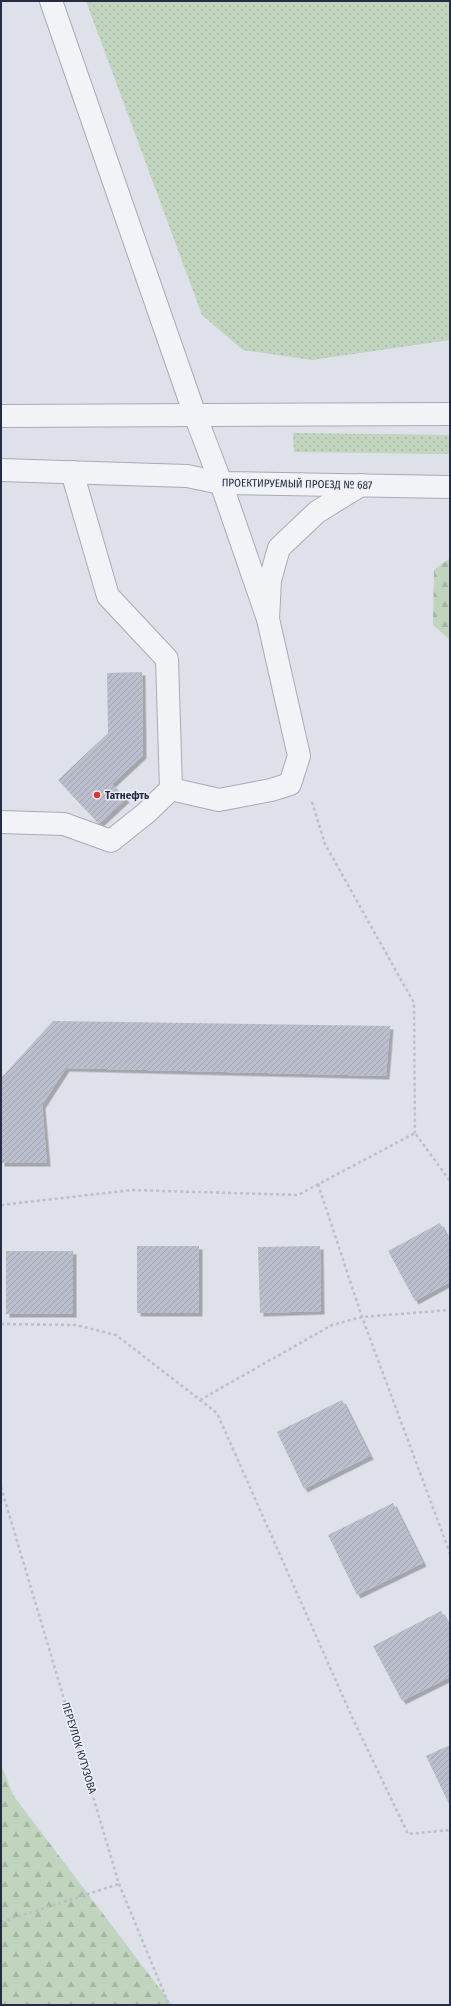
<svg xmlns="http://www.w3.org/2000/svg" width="451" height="2006" font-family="'Fira Sans Condensed',sans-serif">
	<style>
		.grass { fill: url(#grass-dots) }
		.forest { fill: url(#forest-firs) }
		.building { fill: url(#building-hatch); filter: url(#shadow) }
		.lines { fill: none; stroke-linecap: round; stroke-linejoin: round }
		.minor-casing { stroke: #a7abb7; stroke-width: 24 }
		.path { stroke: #bcbfc8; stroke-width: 2.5; stroke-dasharray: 3 3; stroke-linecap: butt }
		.minor { stroke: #f1f3f7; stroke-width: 22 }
		.poi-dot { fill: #dc3536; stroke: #eef0f7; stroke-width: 1.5 }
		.labels { text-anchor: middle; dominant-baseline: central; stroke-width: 3; stroke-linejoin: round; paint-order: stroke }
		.street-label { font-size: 11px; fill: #262c42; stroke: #eef0f7 }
		.poi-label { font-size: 11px; font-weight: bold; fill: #262c42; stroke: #eef0f7; text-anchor: start }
	</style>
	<defs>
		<pattern id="grass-dots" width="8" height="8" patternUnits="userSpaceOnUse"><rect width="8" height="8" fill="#c1d4be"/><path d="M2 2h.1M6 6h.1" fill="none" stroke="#a6b6a4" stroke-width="1.8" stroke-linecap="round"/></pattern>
		<pattern id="forest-firs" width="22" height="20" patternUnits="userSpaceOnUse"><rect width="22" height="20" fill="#c1d4be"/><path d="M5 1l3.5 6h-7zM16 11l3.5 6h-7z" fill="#a6b6a4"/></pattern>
		<pattern id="building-hatch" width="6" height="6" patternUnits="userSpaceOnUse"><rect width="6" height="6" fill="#bbbfcd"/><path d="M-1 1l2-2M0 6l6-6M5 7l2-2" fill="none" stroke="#a1a4b1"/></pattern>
		<filter id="shadow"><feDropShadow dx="3.5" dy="3.5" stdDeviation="0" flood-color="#0004"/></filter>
	</defs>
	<rect width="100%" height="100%" fill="#dee1e9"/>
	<!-- grass -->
	<g class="grass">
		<polygon points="86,1 450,1 450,340 312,360 243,350 202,315"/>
		<polygon points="293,433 450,435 450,454 294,452"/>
	</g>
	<!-- forest -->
	<g class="forest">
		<polygon points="450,558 450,640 433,625 434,570"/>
		<polygon points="1,1764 13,1795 172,2005 1,2005"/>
	</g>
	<!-- building -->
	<g class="building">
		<polygon points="142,672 143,755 112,784 126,799 99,824 58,780 108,733 107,673"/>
		<polygon points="53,1021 390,1026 386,1076 66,1068 42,1105 47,1163 1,1163 1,1078"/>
		<polygon points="440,1223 450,1242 450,1282 415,1301 388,1251"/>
		<rect x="137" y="1246" width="62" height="67"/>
		<polygon points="320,1246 321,1311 260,1313 258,1247"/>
		<rect x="6" y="1251" width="67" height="63"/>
		<polygon points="342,1400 370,1456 304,1489 277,1432"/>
		<polygon points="393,1503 423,1563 357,1595 328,1535"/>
		<polygon points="441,1611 450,1628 450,1677 402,1701 373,1646"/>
		<polygon points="450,1745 450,1806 426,1756"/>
	</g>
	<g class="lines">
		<!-- minor casing -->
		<g class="minor-casing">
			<g id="minor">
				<polyline points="51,1 195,415 221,483 268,619"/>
				<polyline points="1,416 450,414"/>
				<polyline points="1,470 187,476 221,483 450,487"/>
				<polyline points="72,472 108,596 167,659 171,789"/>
				<polyline points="171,789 219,800 271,790 290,784 299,756 268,619 270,580 279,548 317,512 361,485"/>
				<polyline points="1,822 64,824 111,841 146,813 171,789"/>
			</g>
		</g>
		<!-- path -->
		<g class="path">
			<polyline points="312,802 325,844 414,1003 415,1133"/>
			<polyline points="318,1184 362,1317 448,1548"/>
			<polyline points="1,1205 132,1190 298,1195 415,1133 450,1181"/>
			<polyline points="1,1324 76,1325 116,1335 217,1413 352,1717 408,1834 450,1830"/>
			<polyline points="200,1400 332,1325 362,1317 450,1310"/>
			<polyline points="1,1487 119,1884 169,2005"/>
			<polyline points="450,1547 448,1548 450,1554"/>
			<polyline points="1,1922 119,1884"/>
		</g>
		<!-- minor -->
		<use href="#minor" class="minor"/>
	</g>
	<!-- markers -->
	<circle class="poi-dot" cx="97" cy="795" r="4"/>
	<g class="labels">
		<!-- street labels -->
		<g class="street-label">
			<text transform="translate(297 484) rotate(1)">ПРОЕКТИРУЕМЫЙ ПРОЕЗД № 687</text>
			<text transform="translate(79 1748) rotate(73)">ПЕРЕУЛОК КУТУЗОВА</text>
		</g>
		<!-- poi labels -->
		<g class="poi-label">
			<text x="105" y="795">Татнефть</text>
		</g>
	</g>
	<!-- border -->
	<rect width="451" height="2006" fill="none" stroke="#262c42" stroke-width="4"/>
</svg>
